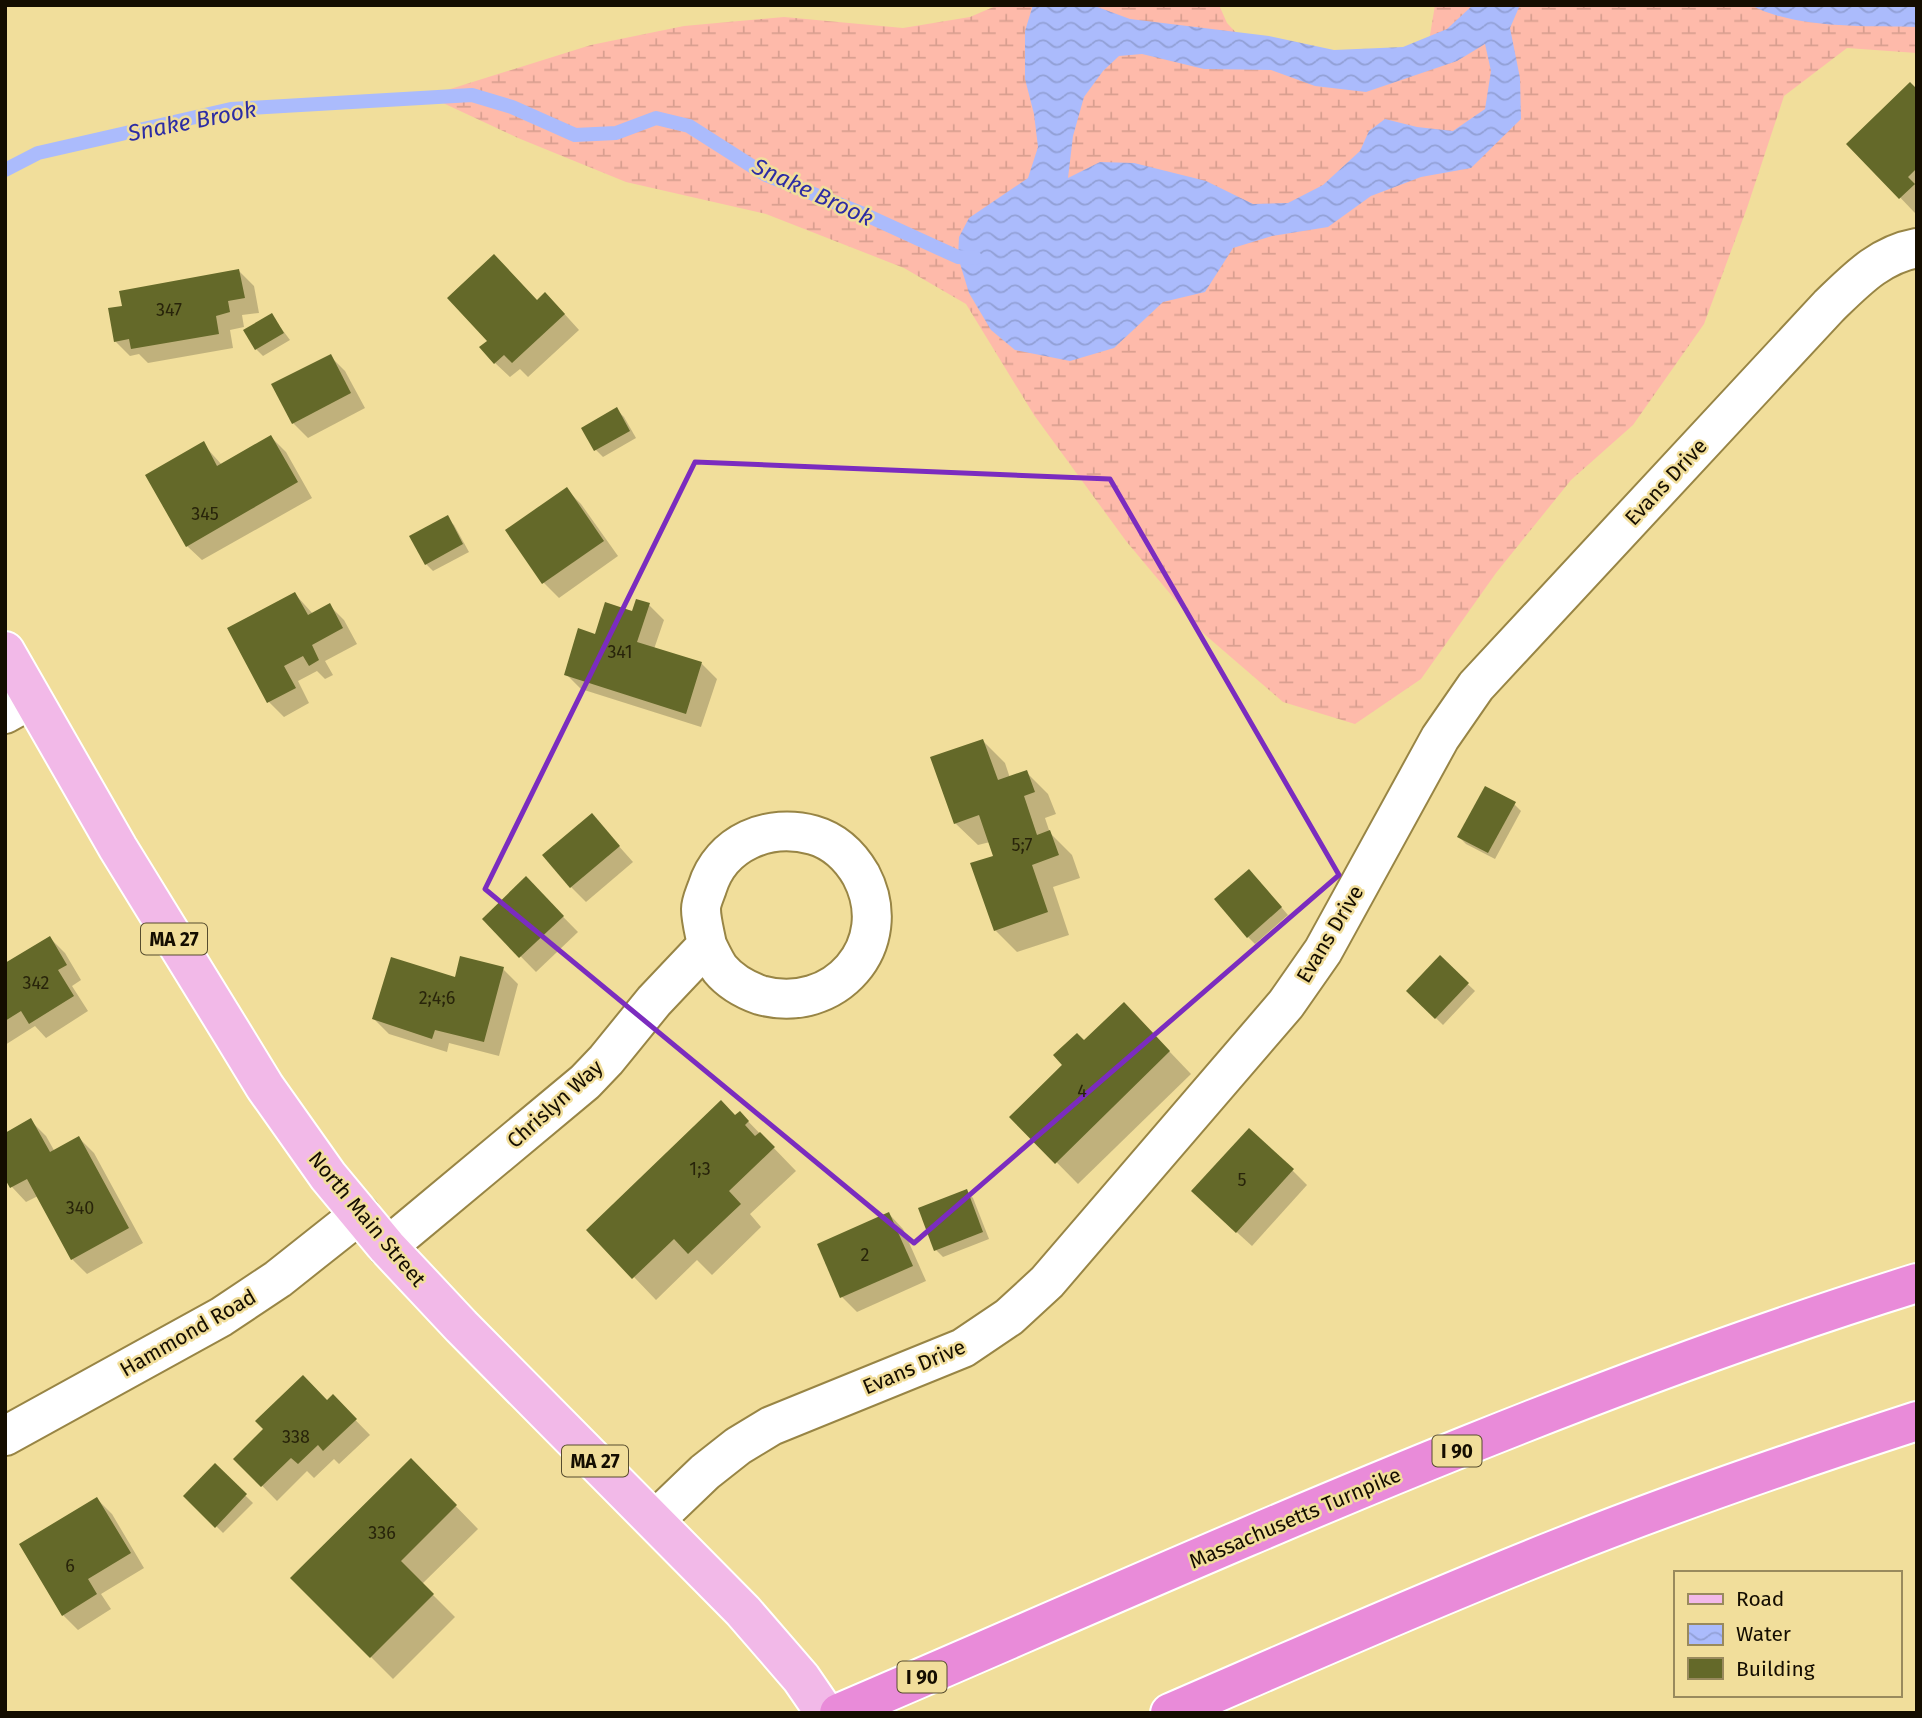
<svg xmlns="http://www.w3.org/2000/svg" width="1922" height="1718" font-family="'Fira Sans',sans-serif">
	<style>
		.wetland { fill: url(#wetland-marsh) }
		.water { fill: url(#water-waves); fill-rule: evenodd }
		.shadow { fill: #0003 }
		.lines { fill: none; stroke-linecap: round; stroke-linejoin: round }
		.stream { stroke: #abbbfc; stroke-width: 14 }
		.building { fill: #646929 }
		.street-casing { stroke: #988545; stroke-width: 42 }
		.primary-casing { stroke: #fff; stroke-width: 42 }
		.highway-casing { stroke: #fff; stroke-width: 42 }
		.street { stroke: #fff; stroke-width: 38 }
		.primary { stroke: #f2b9e8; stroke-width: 38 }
		.highway { stroke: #e98bd9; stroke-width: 38 }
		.marked { fill: none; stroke: #7b2cbf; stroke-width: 5; stroke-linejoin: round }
		.labels { text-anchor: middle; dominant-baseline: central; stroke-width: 5; stroke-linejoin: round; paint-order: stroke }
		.number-label { font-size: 18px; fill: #28240a }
		.shield { fill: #f1de9b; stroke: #564c2e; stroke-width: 2 }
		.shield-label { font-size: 19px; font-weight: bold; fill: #140d00 }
		.street-label { font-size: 21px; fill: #140d00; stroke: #f1de9b }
		.water-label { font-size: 23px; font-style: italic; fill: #2c2ca4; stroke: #f1de9b }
	</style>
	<defs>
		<pattern id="wetland-marsh" width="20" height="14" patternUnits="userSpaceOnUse" patternTransform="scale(1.75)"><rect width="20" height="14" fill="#febaaa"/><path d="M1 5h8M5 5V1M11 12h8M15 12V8" fill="none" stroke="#d99f90"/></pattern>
		<pattern id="water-waves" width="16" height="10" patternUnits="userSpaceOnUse" patternTransform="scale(1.75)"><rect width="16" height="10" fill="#abbbfc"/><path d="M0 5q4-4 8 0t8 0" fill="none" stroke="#92a0d6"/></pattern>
	</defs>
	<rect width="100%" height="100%" fill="#f1de9b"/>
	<!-- wetland -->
	<polygon class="wetland" points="998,5 1219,5 1227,23 1271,70 1424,71 1435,5 1917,5 1917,53 1847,48 1784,96 1747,208 1704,324 1633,425 1571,480 1496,573 1421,679 1355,724 1283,702 1203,633 1126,541 1034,415 966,304 904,268 766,214 626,182 518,138 428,96 591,45 684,26 784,17 903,28 970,17"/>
	<!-- water -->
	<g class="water">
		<path d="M1033 5H1092L1130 19 1269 36 1334 50 1403 47 1447 29 1473 5H1520L1510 28 1520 78 1521 119 1471 168 1421 177 1371 196 1328 227 1272 236 1233 248 1205 292 1163 302 1114 348 1070 361 1015 350 991 330 969 293 958 257 959 237 969 218 1028 178 1038 147 1034 114 1025 79V31ZM1485 44 1491 71 1485 109 1453 131 1417 127 1385 119 1369 131 1360 151 1323 185 1288 203 1253 204 1206 181 1134 163 1100 162 1068 178 1073 136 1084 97 1103 71 1119 56 1142 54 1204 69 1271 70 1315 86 1366 92 1457 61Z"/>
		<path d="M1751 5H1917V27C1867 26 1794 29 1751 5Z"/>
	</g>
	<!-- shadow -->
	<g class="shadow">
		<polygon points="1917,92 1917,211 1915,213 1849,144"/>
		<polygon points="239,271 254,286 259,313 242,315 244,327 230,330 233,348 148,363 139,354 130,356 115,341 124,307"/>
		<polygon points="538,302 560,309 579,330 528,377 520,369 510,377 495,363"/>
		<polygon points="272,316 290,340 263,356 256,349"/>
		<polygon points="330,356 345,371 365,408 308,438 293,423"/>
		<polygon points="617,410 624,417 636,438 603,457 596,450 584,428"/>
		<polygon points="271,437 286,452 312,498 202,560 187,546 203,444 222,465"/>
		<polygon points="566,489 581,504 618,556 559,598 544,583 507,531"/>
		<polygon points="447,518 454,525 469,552 433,571 426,564"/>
		<polygon points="295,594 313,614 329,605 344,620 357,644 325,661 333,675 325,679 317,671 298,681 309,703 284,717 269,702"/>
		<polygon points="649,605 664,620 654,649 702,664 717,679 701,727 581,689 566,674 596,636"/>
		<polygon points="983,741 1005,763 1010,778 1026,772 1048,794 1056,814 1045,818 1050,833 1072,855 1080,878 1053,887 1069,935 1017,952 995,930 995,857 990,842 978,845 955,823"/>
		<polygon points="1514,804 1521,811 1495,859 1466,844 1459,837"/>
		<polygon points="592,816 633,862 586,902 571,887"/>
		<polygon points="1256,878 1288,915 1255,944 1248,937"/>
		<polygon points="526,879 578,932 536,972 484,919"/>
		<polygon points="50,938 65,953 81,980 72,986 88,1011 46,1038 35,1026 5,1045 5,965"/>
		<polygon points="1440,958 1475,991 1443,1025 1408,991"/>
		<polygon points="503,969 518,984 499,1056 449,1043 447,1052 389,1034 374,1019 456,979"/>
		<polygon points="1146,1027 1191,1074 1078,1184 1012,1117 1084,1042"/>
		<polygon points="740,1113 796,1171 750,1214 761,1227 712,1275 697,1260 656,1300 634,1277"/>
		<polygon points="31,1121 46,1136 55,1152 79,1138 94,1153 143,1243 87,1274 72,1259 38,1196 26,1202 12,1187"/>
		<polygon points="1292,1170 1307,1185 1252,1246 1208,1206"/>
		<polygon points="966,1191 973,1198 989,1239 943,1257 936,1250"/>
		<polygon points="889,1214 903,1229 926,1281 857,1312 842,1297"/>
		<polygon points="333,1397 370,1435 339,1464 334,1459 314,1478 307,1471 277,1501 236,1459"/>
		<polygon points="411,1460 478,1529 422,1584 455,1617 393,1679 292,1578"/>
		<polygon points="215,1466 253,1503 223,1533 186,1496"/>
		<polygon points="97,1499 112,1514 144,1568 101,1594 111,1609 78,1630 63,1615"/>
	</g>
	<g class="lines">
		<!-- stream -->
		<polyline class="stream" points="5,170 38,153 231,109 472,95 512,107 575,135 616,133 656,118 689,126 766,175 866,215 958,257 975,258"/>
	</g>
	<!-- building -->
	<g class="building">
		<polygon points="1910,82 1917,89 1917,168 1908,177 1915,184 1899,199 1846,144"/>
		<polygon points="494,254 537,300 545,292 565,314 512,363 504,355 494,364 479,347 487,341 447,298"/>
		<polygon points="239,269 245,298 228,301 230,312 216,316 219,334 131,349 129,339 114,342 108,308 122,306 119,291"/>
		<polygon points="272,313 284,333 255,350 243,330"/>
		<polygon points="331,354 351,393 292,424 271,384"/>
		<polygon points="617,407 630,431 594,451 581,428"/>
		<polygon points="271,435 298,482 186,547 145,475 204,441 217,466"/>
		<polygon points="567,487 604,541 542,584 505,530"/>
		<polygon points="448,515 463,544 425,565 409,536"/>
		<polygon points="295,592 308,615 330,603 343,628 312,645 319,660 309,666 303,656 284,666 296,688 267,703 227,628"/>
		<polygon points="636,599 650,603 637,642 702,662 686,714 564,675 578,628 595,634 605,602 632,611"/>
		<polygon points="983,739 998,780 1027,770 1035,792 1024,796 1037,835 1050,830 1059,855 1032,865 1048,912 994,931 970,863 993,856 979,815 954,824 930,757"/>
		<polygon points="1485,786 1516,802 1488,853 1457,837"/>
		<polygon points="592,813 620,846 570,888 542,855"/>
		<polygon points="1249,869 1282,907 1247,938 1214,899"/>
		<polygon points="526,876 564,916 519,958 482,919"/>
		<polygon points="50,936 67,965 58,970 74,996 29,1024 21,1011 5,1021 5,963"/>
		<polygon points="1440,955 1469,983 1435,1019 1406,991"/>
		<polygon points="460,956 504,967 484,1042 435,1030 432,1039 372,1019 391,957 455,977"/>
		<polygon points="1124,1002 1170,1051 1055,1164 1009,1117 1062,1065 1053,1055 1077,1033 1084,1040"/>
		<polygon points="721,1100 735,1115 740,1111 749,1121 745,1125 755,1136 760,1132 775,1147 729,1191 741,1204 688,1254 674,1239 632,1279 586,1230"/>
		<polygon points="31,1118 50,1152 79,1136 129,1228 71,1260 27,1179 10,1188 5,1179 5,1133"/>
		<polygon points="1249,1128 1294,1169 1236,1233 1191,1191"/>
		<polygon points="967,1189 983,1232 934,1251 918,1208"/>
		<polygon points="889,1212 913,1266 840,1298 817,1244"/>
		<polygon points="303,1375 327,1400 333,1394 357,1419 323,1451 318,1445 298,1464 291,1458 261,1487 233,1459 263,1429 255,1421"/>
		<polygon points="411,1458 457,1505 401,1561 434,1594 370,1658 290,1578"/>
		<polygon points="215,1463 247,1494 215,1528 183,1496"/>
		<polygon points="97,1497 131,1553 88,1579 97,1594 62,1616 19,1544"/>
	</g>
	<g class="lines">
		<!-- street casing -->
		<g class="street-casing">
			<g id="street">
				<polyline points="5,714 32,699"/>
				<path d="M387 1247 585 1082 606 1060 654 1001 707 945C705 934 701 920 701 909 701 902 705 894 707 888 721 842 769 823 813 835 834 841 850 856 861 875 898 945 834 1016 760 995 746 990 730 981 720 969 715 962 711 953 707 945"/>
				<polyline points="5,1436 221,1317 278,1279 360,1214"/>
				<path d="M655 1520 705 1472 738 1446 771 1426 963 1348 1009 1317 1047 1282 1286 1004 1323 951 1440 738 1476 686 1829 306C1856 280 1879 255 1917 248"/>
			</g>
		</g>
		<!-- primary casing -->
		<g class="primary-casing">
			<polyline id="primary" points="5,651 118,848 232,1033 265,1087 328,1176 387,1247 461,1326 743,1611 801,1678 825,1713"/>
		</g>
		<!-- highway casing -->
		<g class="highway-casing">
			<g id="highway">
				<path d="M839 1713C1194 1561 1547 1398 1917 1283"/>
				<path d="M1170 1713C1297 1658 1423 1602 1552 1551 1672 1503 1794 1461 1917 1421"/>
			</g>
		</g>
		<!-- street -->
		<use href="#street" class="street"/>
		<!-- primary -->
		<use href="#primary" class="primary"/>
		<!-- highway -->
		<use href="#highway" class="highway"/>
	</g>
	<!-- marked area -->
	<path class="marked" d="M695 462 1110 479 1339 875 914 1243 485 889Z"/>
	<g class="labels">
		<!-- number labels -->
		<g class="number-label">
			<text x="169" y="310">347</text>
			<text x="205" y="514">345</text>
			<text x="620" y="652">341</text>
			<text x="1022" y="845">5;7</text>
			<text x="36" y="983">342</text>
			<text x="437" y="998">2;4;6</text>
			<text x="1082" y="1091">4</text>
			<text x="700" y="1169">1;3</text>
			<text x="1242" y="1180">5</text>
			<text x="80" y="1208">340</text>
			<text x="865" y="1255">2</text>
			<text x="296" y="1437">338</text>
			<text x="382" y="1533">336</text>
			<text x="70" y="1566">6</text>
		</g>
		<!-- shield labels -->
		<g class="shield">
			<rect x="141" y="923.5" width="66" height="31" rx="5"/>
			<rect x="1432.5" y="1435.5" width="49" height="31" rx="5"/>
			<rect x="562" y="1445.5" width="66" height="31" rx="5"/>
			<rect x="897.5" y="1661.5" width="49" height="31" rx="5"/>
		</g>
		<g class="shield-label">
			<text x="174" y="939">MA 27</text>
			<text x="1457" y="1451">I 90</text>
			<text x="595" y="1461">MA 27</text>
			<text x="922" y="1677">I 90</text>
		</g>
		<!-- street labels -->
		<g class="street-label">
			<text transform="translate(1666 482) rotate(-47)">Evans Drive</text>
			<text transform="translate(1330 934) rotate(-59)">Evans Drive</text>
			<text transform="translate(555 1104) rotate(-42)">Chrislyn Way</text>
			<text transform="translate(367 1219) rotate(50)">North Main Street</text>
			<text transform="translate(188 1333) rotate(-30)">Hammond Road</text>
			<text transform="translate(914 1367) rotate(-23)">Evans Drive</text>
			<text transform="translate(1295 1518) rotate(-23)">Massachusetts Turnpike</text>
		</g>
		<!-- water labels -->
		<g class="water-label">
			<text transform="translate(192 121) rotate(-11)">Snake Brook</text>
			<text transform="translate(813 192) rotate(25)">Snake Brook</text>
		</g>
	</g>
	<!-- border -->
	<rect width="1922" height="1718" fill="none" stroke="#140d00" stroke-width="14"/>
	<!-- legend -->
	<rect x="1674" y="1571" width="228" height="126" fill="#f1de9b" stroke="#998a5d" stroke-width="2"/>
	<rect x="1688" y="1594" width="35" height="10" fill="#f2b9e8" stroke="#998a5d" stroke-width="2"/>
	<text x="1736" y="1606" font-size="21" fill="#140d00">Road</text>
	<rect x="1688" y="1624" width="35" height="21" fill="url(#water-waves)" stroke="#998a5d" stroke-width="2"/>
	<text x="1736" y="1641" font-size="21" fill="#140d00">Water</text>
	<rect x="1688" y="1658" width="35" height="21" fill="#646929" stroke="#998a5d" stroke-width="2"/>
	<text x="1736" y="1676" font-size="21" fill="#140d00">Building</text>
</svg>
